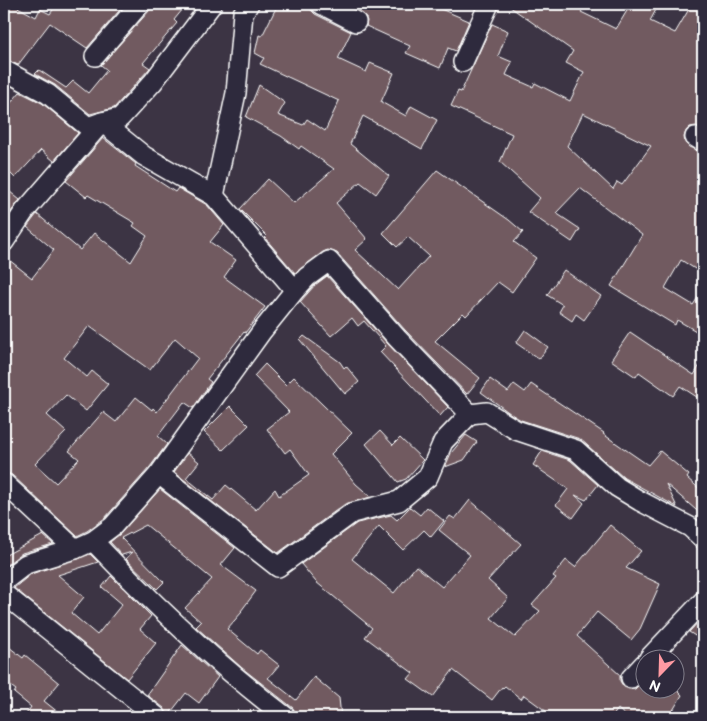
<svg xmlns="http://www.w3.org/2000/svg" width="707" height="721" font-family="'Balsamiq Sans',sans-serif">
	<style>
		.building { fill: #715a60; stroke: #fff; fill-rule: evenodd }
		.lines { fill: none; stroke-linecap: round; stroke-linejoin: round }
		.minor-casing { stroke: #fff; stroke-width: 22 }
		.minor { stroke: #2f2a3d; stroke-width: 19 }
	</style>
	<rect width="100%" height="100%" fill="#3c3444"/>
	<filter id="ink" filterUnits="userSpaceOnUse"><feTurbulence type="fractalNoise" baseFrequency=".02" numOctaves="2"/><feDisplacementMap in="SourceGraphic" scale="10" xChannelSelector="R" yChannelSelector="G"/><feConvolveMatrix kernelMatrix="1 2 1 2 8 2 1 2 1" color-interpolation-filters="sRGB"/></filter>
	<g filter="url(#ink)">
		<!-- building -->
		<g class="building">
			<polygon points="4,4 12,4 36,17 40,9 50,14 57,4 125,4 87,48 50,23 18,65 4,59"/>
			<polygon points="151,4 187,4 174,20 177,23 143,63 150,68 114,108 90,114 55,85 35,74 39,70 66,88 73,81 88,93 107,70 101,65 149,11"/>
			<polygon points="278,4 310,4 311,10 315,14 351,32 338,59 366,72 370,63 394,73 381,102 406,116 411,106 437,120 422,149 363,116 350,144 389,176 376,194 360,182 336,203 367,239 355,250 398,290 429,256 408,237 397,247 383,233 437,170 509,220 523,232 514,242 536,258 512,292 498,282 466,316 463,313 435,341 480,378 467,394 405,330 337,253 328,250 323,252 295,273 265,238 267,236 240,209 268,179 294,203 334,169 301,146 299,149 281,136 246,117 259,85 285,103 278,115 303,125 307,119 325,131 339,101 260,64 264,58 255,53 259,35 262,36"/>
			<polygon points="345,4 429,4 469,21 456,51 448,48 440,68 406,53 410,46 366,26 367,21 365,16"/>
			<path d="M506 4H587L581 12 616 29 631 4H659L650 21 675 33 692 4H703V129L696 126 690 127 686 131 684 137 685 143 689 147 703 153V274L681 260 665 288 693 305 703 290V335L677 320 675 325 611 286 642 235 580 188 556 213 580 229 572 242 528 212 540 198 500 162 512 134 451 106 458 91 461 92 492 24 508 31 498 56 512 62 506 75 533 87 535 83 570 101 584 72 566 63 573 51ZM583 113 651 146 622 185 617 182 613 189 567 146Z"/>
			<polygon points="20,92 42,103 78,133 54,161 41,150 15,178 4,167 4,111"/>
			<path d="M103 138 136 164 135 166 175 192 178 188 207 205 224 225 210 242 236 260 224 277 265 307 245 333 244 332 207 379 211 382 193 408 184 402 158 436 167 444 150 467 105 518 87 531 77 536 12 475 4 472V256L32 278 54 250 27 227 37 214 80 250 94 233 131 262 147 236 133 226 135 223 88 195 86 197 66 181ZM89 326 150 370 175 338 198 358 157 412 153 408 152 410 136 397 116 422 103 412 69 451 79 459 56 483 35 464 66 432 47 415 66 395 86 411 108 384 92 371 87 377 64 358Z"/>
			<polygon points="4,187 20,200 10,213 4,207"/>
			<polygon points="564,270 601,296 584,320 576,314 572,321 559,312 563,305 547,295"/>
			<polygon points="327,276 389,345 448,407 440,416 380,352 386,346 364,321 358,326 352,318 331,336 300,302 315,285"/>
			<polygon points="525,330 548,347 539,359 516,343"/>
			<polygon points="630,332 694,375 703,360 703,401 680,386 673,396 639,372 636,377 611,360"/>
			<polygon points="304,336 340,362 344,368 346,366 359,382 345,394 300,340"/>
			<polygon points="265,364 286,385 294,377 352,433 331,454 356,484 371,497 345,504 278,553 174,472 188,453 199,462 186,478 213,500 226,485 256,510 275,489 279,496 309,475 290,449 285,453 267,429 289,412 254,376"/>
			<polygon points="490,379 508,392 514,384 525,392 531,384 604,433 603,434 648,465 660,451 689,475 687,478 703,492 703,516 666,484 677,507 624,478 580,439 521,420 511,414 481,392"/>
			<polygon points="230,406 249,425 223,450 204,432"/>
			<polygon points="380,431 393,445 400,438 423,460 406,479 398,482 366,444"/>
			<polygon points="466,435 477,442 464,460 445,467 451,453"/>
			<polygon points="542,451 570,460 598,485 586,500 575,495 584,503 573,518 556,505 568,489 533,465"/>
			<polygon points="160,489 235,548 221,565 256,591 241,611 242,612 227,629 257,654 260,650 279,665 268,678 296,700 314,677 339,698 341,717 297,717 293,708 242,668 196,627 201,622 185,608 212,579 146,525 121,538 164,582 157,589 126,559 132,552 122,555 110,542 121,533"/>
			<polygon points="470,500 521,544 488,580 508,598 491,618 515,637 540,611 532,605 556,578 553,576 566,560 575,567 610,525 641,551 626,568 660,584 640,629 631,640 597,612 577,636 620,675 620,681 624,687 629,689 635,689 644,680 644,688 675,688 682,695 669,717 627,717 618,709 612,717 554,717 524,695 521,699 505,686 503,688 502,687 492,700 453,670 433,697 408,679 413,673 365,637 372,628 316,582 301,564 357,523 391,515 397,520 410,507 420,515 427,507 444,521 431,537 424,530 403,550 379,526 352,559 394,593 416,566 442,587 470,555 439,530 450,516 455,519"/>
			<polygon points="43,535 53,544 22,553 5,566 4,556"/>
			<polygon points="90,554 98,562 58,575 84,597 71,613 97,635 122,604 102,587 111,576 151,616 140,629 156,643 127,679 14,588 31,574"/>
			<polygon points="703,617 703,641 689,632"/>
			<polygon points="4,643 23,658 25,655 59,683 44,701 64,717 24,717 31,707 14,693 16,690 4,681"/>
			<polygon points="182,645 218,677 199,703 186,693 168,716 164,708 147,695"/>
			<polygon points="259,711 268,717 254,717"/>
		</g>
		<g class="lines">
			<!-- minor casing -->
			<g class="minor-casing">
				<g id="minor">
					<polyline points="321,4 356,22"/>
					<polyline points="95,56 140,4"/>
					<polyline points="463,62 489,4"/>
					<polyline points="4,70 48,94 88,127 102,122 144,156 214,196 295,290"/>
					<polyline points="695,137 703,142"/>
					<polyline points="214,196 236,93 243,13 249,4"/>
					<polyline points="4,242 24,212 102,122 120,118 153,82 212,4"/>
					<polyline points="159,474 278,567 352,513 399,501 428,477 443,442 470,414 487,412 516,430 576,450 617,487 640,501 690,527 703,539"/>
					<polyline points="4,483 75,549"/>
					<path d="M93 541C153 604 217 665 286 717"/>
					<polyline points="4,581 26,564 75,549 93,541 113,526 159,474 262,331 295,290 307,277 329,261 397,338 470,414"/>
					<polyline points="4,594 157,717"/>
					<polyline points="649,658 703,601"/>
					<polyline points="631,678 644,664"/>
				</g>
			</g>
			<!-- minor -->
			<use href="#minor" class="minor"/>
		</g>
	</g>
	<!-- margin -->
	<rect width="707" height="721" fill="none" stroke="#2f2a3d" stroke-width="20"/>
	<rect x="10" y="10" width="687" height="701" fill="none" stroke="#fff" stroke-width="2" filter="url(#ink)"/>
	<!-- north arrow -->
	<g transform="translate(660 674) rotate(203)"><circle r="24" fill="#2f2a3d" stroke="#827f8b"/>
	<path d="M0-4L9 19L0 12L-9 19Z" fill="#ff9aa2"/>
	<text y="-8" font-size="14" font-weight="bold" text-anchor="middle" fill="#ffffff">N</text>
	</g>
</svg>
